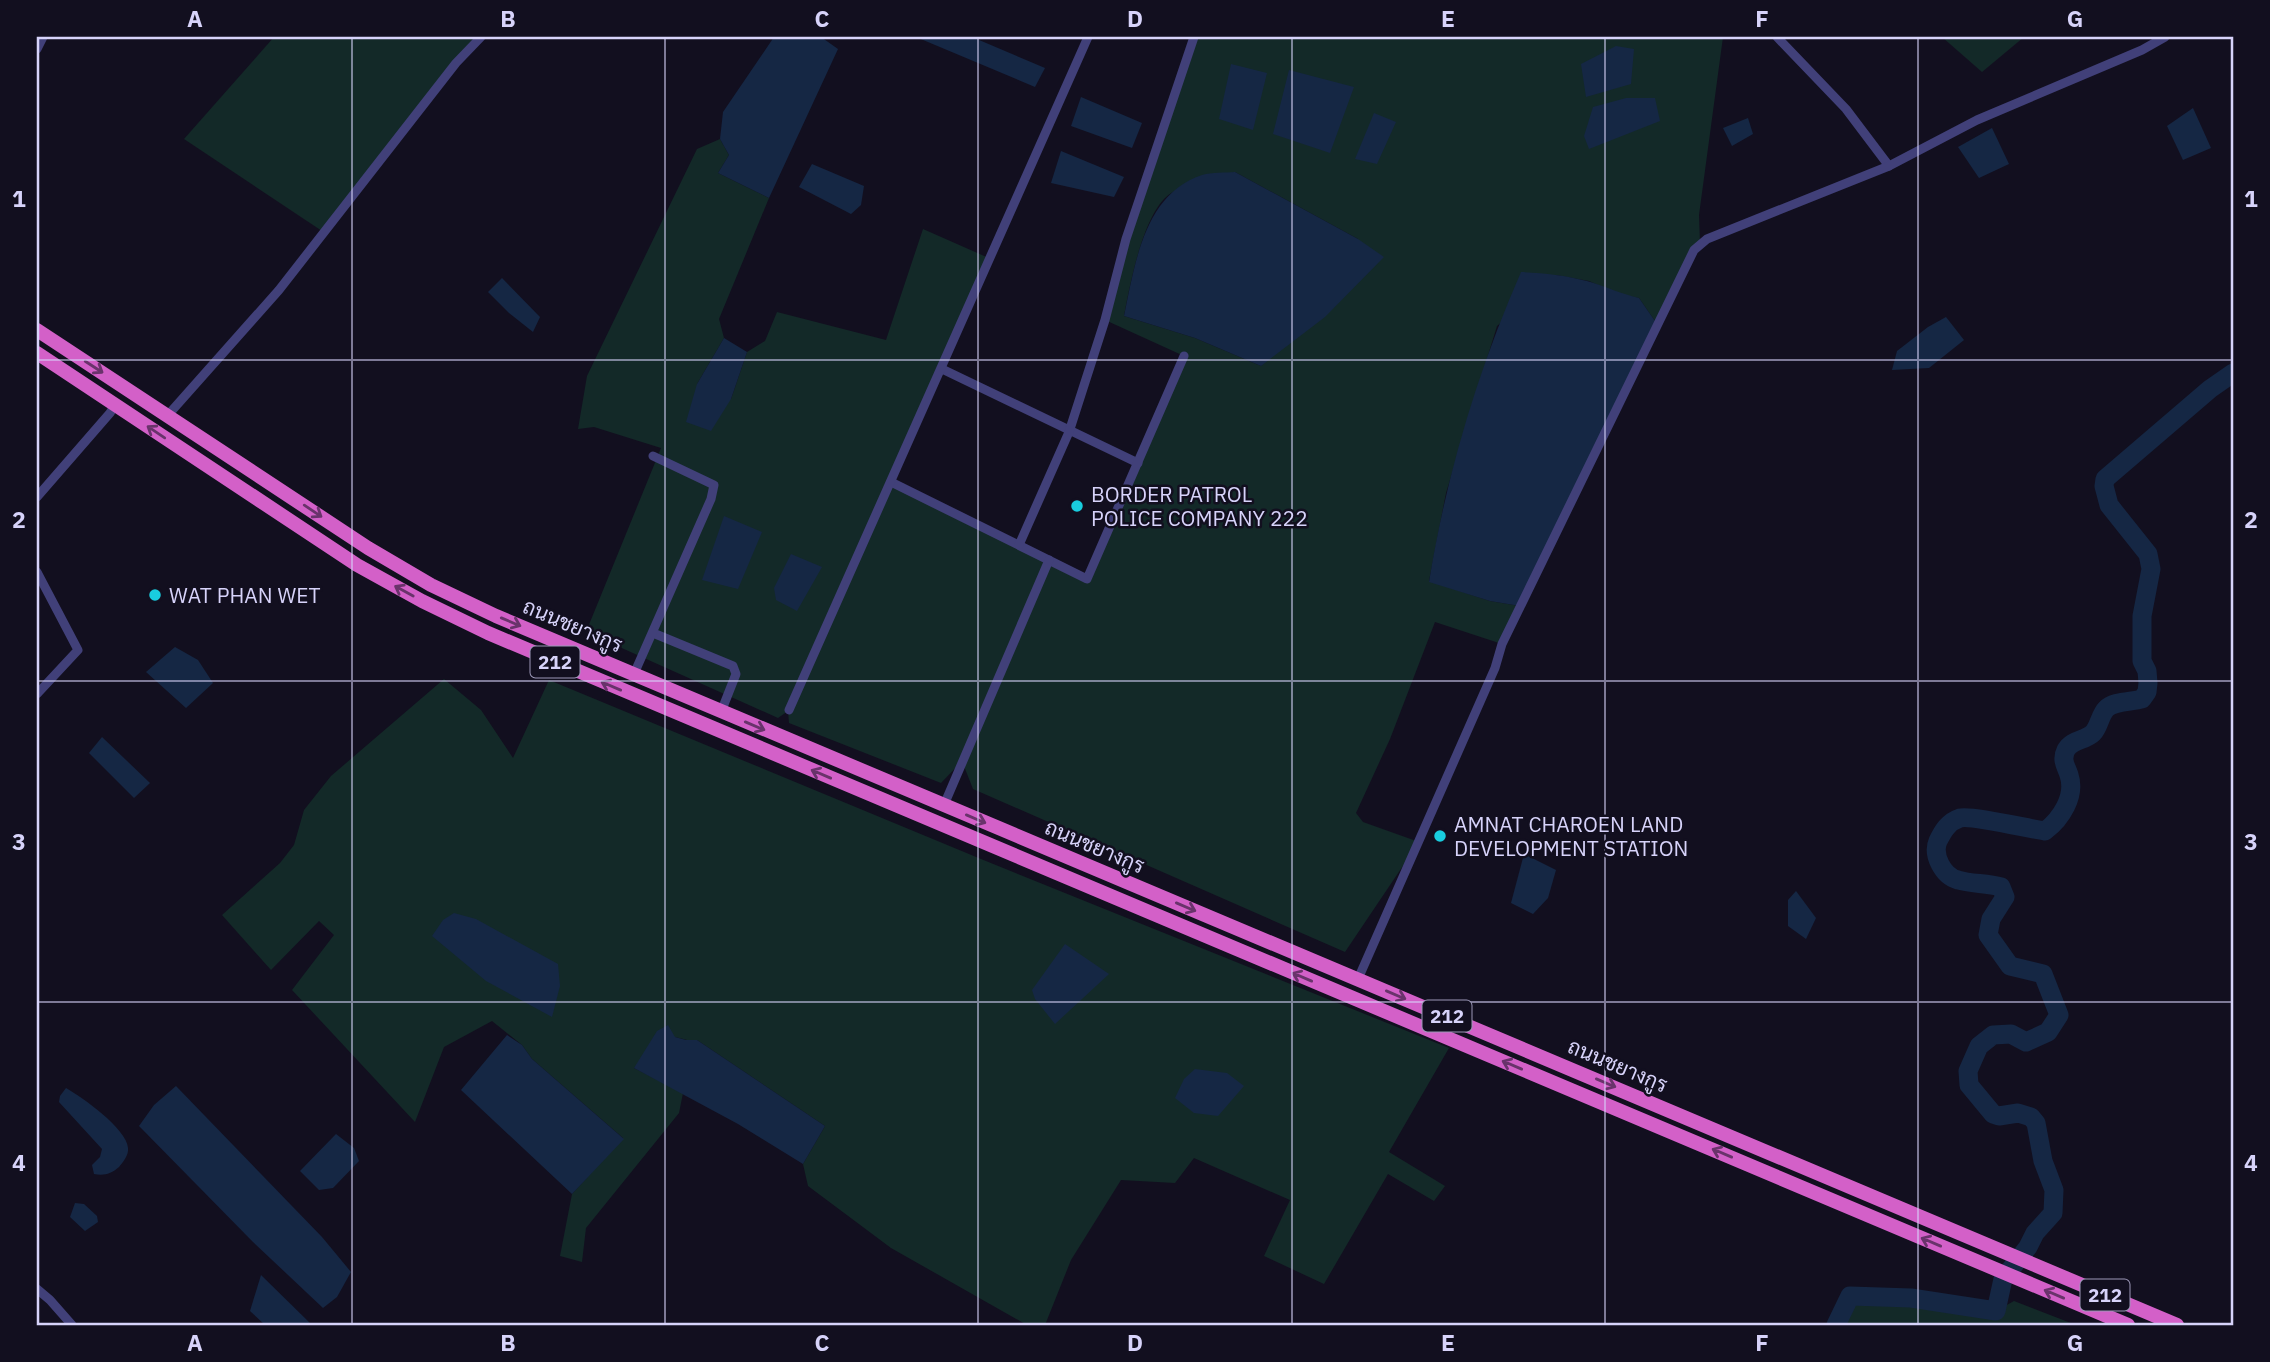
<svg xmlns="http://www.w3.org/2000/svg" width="2270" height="1362" font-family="'IBM Plex Sans',Sarabun,sans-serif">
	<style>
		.green { fill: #132928; fill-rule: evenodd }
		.water { fill: #152744 }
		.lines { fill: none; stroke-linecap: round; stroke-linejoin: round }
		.river { stroke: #152744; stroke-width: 19 }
		.minor { stroke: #414079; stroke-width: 9 }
		.trunk { stroke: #d360c8; stroke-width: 14 }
		.oneway { stroke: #69336b }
		.grid { fill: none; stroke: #d7d3fa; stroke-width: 2; stroke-opacity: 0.55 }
		.poi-dot { fill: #19cddf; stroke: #120f1f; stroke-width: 2.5 }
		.labels { text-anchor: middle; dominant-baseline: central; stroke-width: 5; stroke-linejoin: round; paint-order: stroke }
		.shield { fill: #120f1f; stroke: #9c98b8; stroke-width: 2 }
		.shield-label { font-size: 19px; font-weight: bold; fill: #d7d3fa }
		.poi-label { font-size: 21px; fill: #d7d3fa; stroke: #120f1f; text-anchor: start }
		.street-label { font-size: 21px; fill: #d7d3fa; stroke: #120f1f }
		.neatline { fill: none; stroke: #d7d3fa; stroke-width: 2.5 }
		.grid-label { font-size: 23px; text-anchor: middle; font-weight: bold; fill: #d7d3fa }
	</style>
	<rect width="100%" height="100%" fill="#120f1f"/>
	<!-- green -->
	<g class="green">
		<polygon points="274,37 481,37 325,233 184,139"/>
		<path d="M1194 37H1723L1699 215 1700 243 1657 324 1639 298 1618 294 1589 281 1556 275 1497 326 1446 493 1429 581 1490 601 1520 606 1502 644 1435 622 1390 739 1356 813 1363 822 1419 842 1345 952 973 789 962 761 941 783 789 723 788 711 778 718 586 632 661 448 594 427 578 429 587 376 697 149 720 139 729 155 718 173 769 198 719 319 724 338 697 384 731 399 747 352 765 341 777 312 886 340 923 229 991 259 891 482 1087 579 1184 356 1105 320 1126 239ZM1235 172 1358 239 1261 366 1195 338 1124 316C1130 285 1144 207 1173 192 1191 183 1215 179 1235 172Z"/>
		<polygon points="1942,37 2024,37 1982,72"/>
		<polygon points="444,679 481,710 513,758 549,680 981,859 1449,1048 1389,1152 1445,1186 1434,1201 1388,1174 1324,1284 1264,1256 1290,1200 1194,1158 1175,1183 1121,1180 1071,1260 1045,1325 1027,1325 891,1248 808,1186 803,1164 825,1126 697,1040 687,1040 675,1037 634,1068 683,1093 679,1113 586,1228 582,1262 560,1256 572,1194 623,1138 532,1059 522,1045 492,1021 444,1047 415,1122 292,990 334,935 319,921 271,970 222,915 280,863 294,845 304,810 331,776"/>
		<polygon points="1850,1296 1911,1298 1996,1311 2014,1301 2076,1325 1836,1325"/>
	</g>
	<!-- water -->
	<g class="water">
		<polygon points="774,37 821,37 838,49 769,198 718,173 729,155 720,139 723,112"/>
		<polygon points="916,37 972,37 1045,68 1035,87"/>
		<polygon points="1616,46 1634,49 1631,84 1586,97 1581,64"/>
		<polygon points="1231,64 1267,73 1253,130 1219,119"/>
		<polygon points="1289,70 1354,87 1330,153 1273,134"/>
		<polygon points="1081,97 1142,123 1132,148 1071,126"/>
		<polygon points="1626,98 1655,98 1660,121 1589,149 1584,136 1593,107"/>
		<polygon points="2193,108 2211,148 2183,160 2167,126"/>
		<polygon points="1374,113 1396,122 1377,164 1355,159"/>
		<polygon points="1748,118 1753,134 1732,146 1723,128"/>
		<polygon points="1992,128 2009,164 1979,178 1958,147"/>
		<polygon points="1061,151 1124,177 1114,197 1051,183"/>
		<polygon points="812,164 864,186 861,205 851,214 799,187"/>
		<path d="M1235 172 1358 239 1384 257 1325 317 1261 366 1195 338 1124 316C1135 264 1144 194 1202 175 1212 172 1225 173 1235 172Z"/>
		<path d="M1521 272C1544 273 1565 275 1587 281 1605 286 1621 294 1639 298L1657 324 1520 606 1490 601 1429 582C1446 476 1478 370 1521 272Z"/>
		<polygon points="502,278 540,317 533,332 509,313 488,292"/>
		<polygon points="1946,317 1964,340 1929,368 1892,370 1897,351 1928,327"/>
		<polygon points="724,338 747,352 731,399 711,431 686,422 697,384"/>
		<polygon points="724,516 762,532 738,589 702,580"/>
		<polygon points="791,554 822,567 797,611 776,600 774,588"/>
		<polygon points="175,647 198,660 213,683 186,708 146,672"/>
		<polygon points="102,737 150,783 134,798 89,753"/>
		<polygon points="1524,854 1556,870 1548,898 1533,914 1511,903"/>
		<polygon points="1796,891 1816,918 1806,939 1788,926 1788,900"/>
		<polygon points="454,913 476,919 558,964 560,986 552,1017 486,981 432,936 443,920"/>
		<polygon points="1065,944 1109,974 1055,1024 1035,999 1032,990"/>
		<polygon points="668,1025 675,1037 686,1040 697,1040 825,1126 803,1164 738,1124 634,1068 657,1031"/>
		<polygon points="507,1035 522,1045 532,1059 624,1139 572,1194 461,1090"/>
		<polygon points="1195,1069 1227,1073 1244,1086 1218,1116 1194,1113 1175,1098 1184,1079"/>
		<polygon points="176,1086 322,1237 351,1272 337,1297 323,1308 253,1242 139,1126 154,1105"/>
		<path d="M66 1088C82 1097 127 1129 128 1148 129 1155 123 1162 119 1167 111 1174 104 1176 94 1174L92 1165 100 1157 102 1149 59 1102 60 1096Z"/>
		<polygon points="336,1134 354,1148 359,1161 333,1188 319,1190 300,1171"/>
		<polygon points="75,1203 84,1204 97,1216 98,1222 85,1231 70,1217"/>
		<polygon points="261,1275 312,1325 265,1325 250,1311"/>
	</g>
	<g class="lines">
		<!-- river -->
		<path class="river" d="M1836 1325 1850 1296 1911 1298 1996 1311 2003 1279 2028 1247 2035 1233 2053 1213 2054 1190 2043 1161 2036 1123 2031 1117 2018 1113 1999 1116 1993 1114 1969 1085 1968 1071 1979 1046 1993 1035 2011 1034 2026 1042 2048 1032 2059 1015 2043 974 2010 966 1988 935 1991 919 2005 897 2001 887C1987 883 1971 884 1958 880 1943 876 1932 855 1938 841 1943 831 1948 822 1960 818 1971 815 2030 829 2045 831 2061 819 2076 796 2069 775 2066 766 2061 760 2066 750 2072 739 2085 741 2093 733 2099 727 2100 715 2106 709 2113 701 2132 702 2142 699L2147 692 2148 683 2147 671 2142 661V616L2151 569 2148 554 2109 505 2104 486 2105 479 2210 389 2233 373"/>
		<!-- minor -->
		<g class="minor">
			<polyline points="1777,37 1846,109 1889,166"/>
			<polyline points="37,49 43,37"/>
			<polyline points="942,369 1138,463"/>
			<polyline points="168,415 279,290 456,63 481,37"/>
			<polyline points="891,482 1087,579 1184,356"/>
			<polyline points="37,497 110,413 115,405"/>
			<polyline points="1019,545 1069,432 1105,320 1126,239 1194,37"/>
			<polyline points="37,572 78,650 37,694"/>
			<polyline points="653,633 733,666 736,674 721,712"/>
			<polyline points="634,674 711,499 714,485 653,456"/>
			<polyline points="789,710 1088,37"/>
			<polyline points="944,805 1049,560"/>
			<polyline points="1358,979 1495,668 1502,644 1694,250 1707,239 1889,166 1977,120 2142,50 2165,37"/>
			<polyline points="37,1289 50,1300 72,1325"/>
		</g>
		<!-- trunk -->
		<g class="trunk">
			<polyline points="37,330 368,548 431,585 496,616 2177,1325"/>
			<polyline points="37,353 357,565 422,601 488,633 2128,1325"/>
		</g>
	</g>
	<!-- one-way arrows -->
	<defs><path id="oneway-shaft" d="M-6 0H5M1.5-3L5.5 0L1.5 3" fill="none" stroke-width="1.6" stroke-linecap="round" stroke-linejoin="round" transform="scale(1.75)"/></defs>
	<g class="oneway">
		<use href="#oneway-shaft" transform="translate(94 367) rotate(33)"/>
		<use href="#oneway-shaft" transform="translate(156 432) rotate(-146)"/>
		<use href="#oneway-shaft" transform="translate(313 511) rotate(34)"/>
		<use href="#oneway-shaft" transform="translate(404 591) rotate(-151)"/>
		<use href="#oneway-shaft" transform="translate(511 622) rotate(23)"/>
		<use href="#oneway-shaft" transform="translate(611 686) rotate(-157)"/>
		<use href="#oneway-shaft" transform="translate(755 726) rotate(23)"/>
		<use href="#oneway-shaft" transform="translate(821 774) rotate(-157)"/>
		<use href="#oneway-shaft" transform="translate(976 819) rotate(23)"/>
		<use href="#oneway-shaft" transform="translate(1186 907) rotate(23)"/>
		<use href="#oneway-shaft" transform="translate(1302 977) rotate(-157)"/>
		<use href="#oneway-shaft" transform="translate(1396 995) rotate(23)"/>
		<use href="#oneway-shaft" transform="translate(1512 1065) rotate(-157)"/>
		<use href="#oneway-shaft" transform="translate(1606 1083) rotate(23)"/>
		<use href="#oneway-shaft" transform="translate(1722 1153) rotate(-157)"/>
		<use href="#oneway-shaft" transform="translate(1931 1242) rotate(-157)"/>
		<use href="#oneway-shaft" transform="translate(2054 1294) rotate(-157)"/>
	</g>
	<!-- grid -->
	<path class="grid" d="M352 37V1325M665 37V1325M978 37V1325M1292 37V1325M1605 37V1325M1918 37V1325M37 360H2233M37 681H2233M37 1002H2233"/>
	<!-- markers -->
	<g class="poi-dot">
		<circle cx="1077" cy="506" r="7"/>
		<circle cx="155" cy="595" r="7"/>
		<circle cx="1440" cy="836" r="7"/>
	</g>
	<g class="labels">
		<!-- shield labels -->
		<g class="shield">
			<rect x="530.5" y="646.5" width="49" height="31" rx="5"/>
			<rect x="1422.5" y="1000.5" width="49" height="31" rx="5"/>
			<rect x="2080.5" y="1279.5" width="49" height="31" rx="5"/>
		</g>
		<g class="shield-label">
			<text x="555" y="662">212</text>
			<text x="1447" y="1016">212</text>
			<text x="2105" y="1295">212</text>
		</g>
		<!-- poi labels -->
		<g class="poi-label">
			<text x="1091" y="494">BORDER PATROL<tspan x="1091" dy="24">POLICE COMPANY 222</tspan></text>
			<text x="169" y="595">WAT PHAN WET</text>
			<text x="1454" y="824">AMNAT CHAROEN LAND<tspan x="1454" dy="24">DEVELOPMENT STATION</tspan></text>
		</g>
		<!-- street labels -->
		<g class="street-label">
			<text transform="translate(573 625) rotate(23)">ถนนชยางกูร</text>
			<text transform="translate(1095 846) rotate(23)">ถนนชยางกูร</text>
			<text transform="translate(1618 1065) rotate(23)">ถนนชยางกูร</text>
		</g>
	</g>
	<!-- border -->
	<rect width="2270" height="1362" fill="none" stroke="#120f1f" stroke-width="77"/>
	<rect x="38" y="38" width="2194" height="1286" class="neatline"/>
	<g class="grid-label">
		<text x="195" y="27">A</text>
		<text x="508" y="27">B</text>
		<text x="822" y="27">C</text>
		<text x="1135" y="27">D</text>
		<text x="1448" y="27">E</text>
		<text x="1762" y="27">F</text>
		<text x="2075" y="27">G</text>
		<text x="19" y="207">1</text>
		<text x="2251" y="207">1</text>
		<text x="19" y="528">2</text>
		<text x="2251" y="528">2</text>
		<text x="19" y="850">3</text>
		<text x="2251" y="850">3</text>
		<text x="19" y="1171">4</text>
		<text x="2251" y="1171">4</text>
		<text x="195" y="1351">A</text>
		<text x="508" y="1351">B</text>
		<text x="822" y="1351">C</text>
		<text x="1135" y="1351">D</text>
		<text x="1448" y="1351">E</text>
		<text x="1762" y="1351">F</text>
		<text x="2075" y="1351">G</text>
	</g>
</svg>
